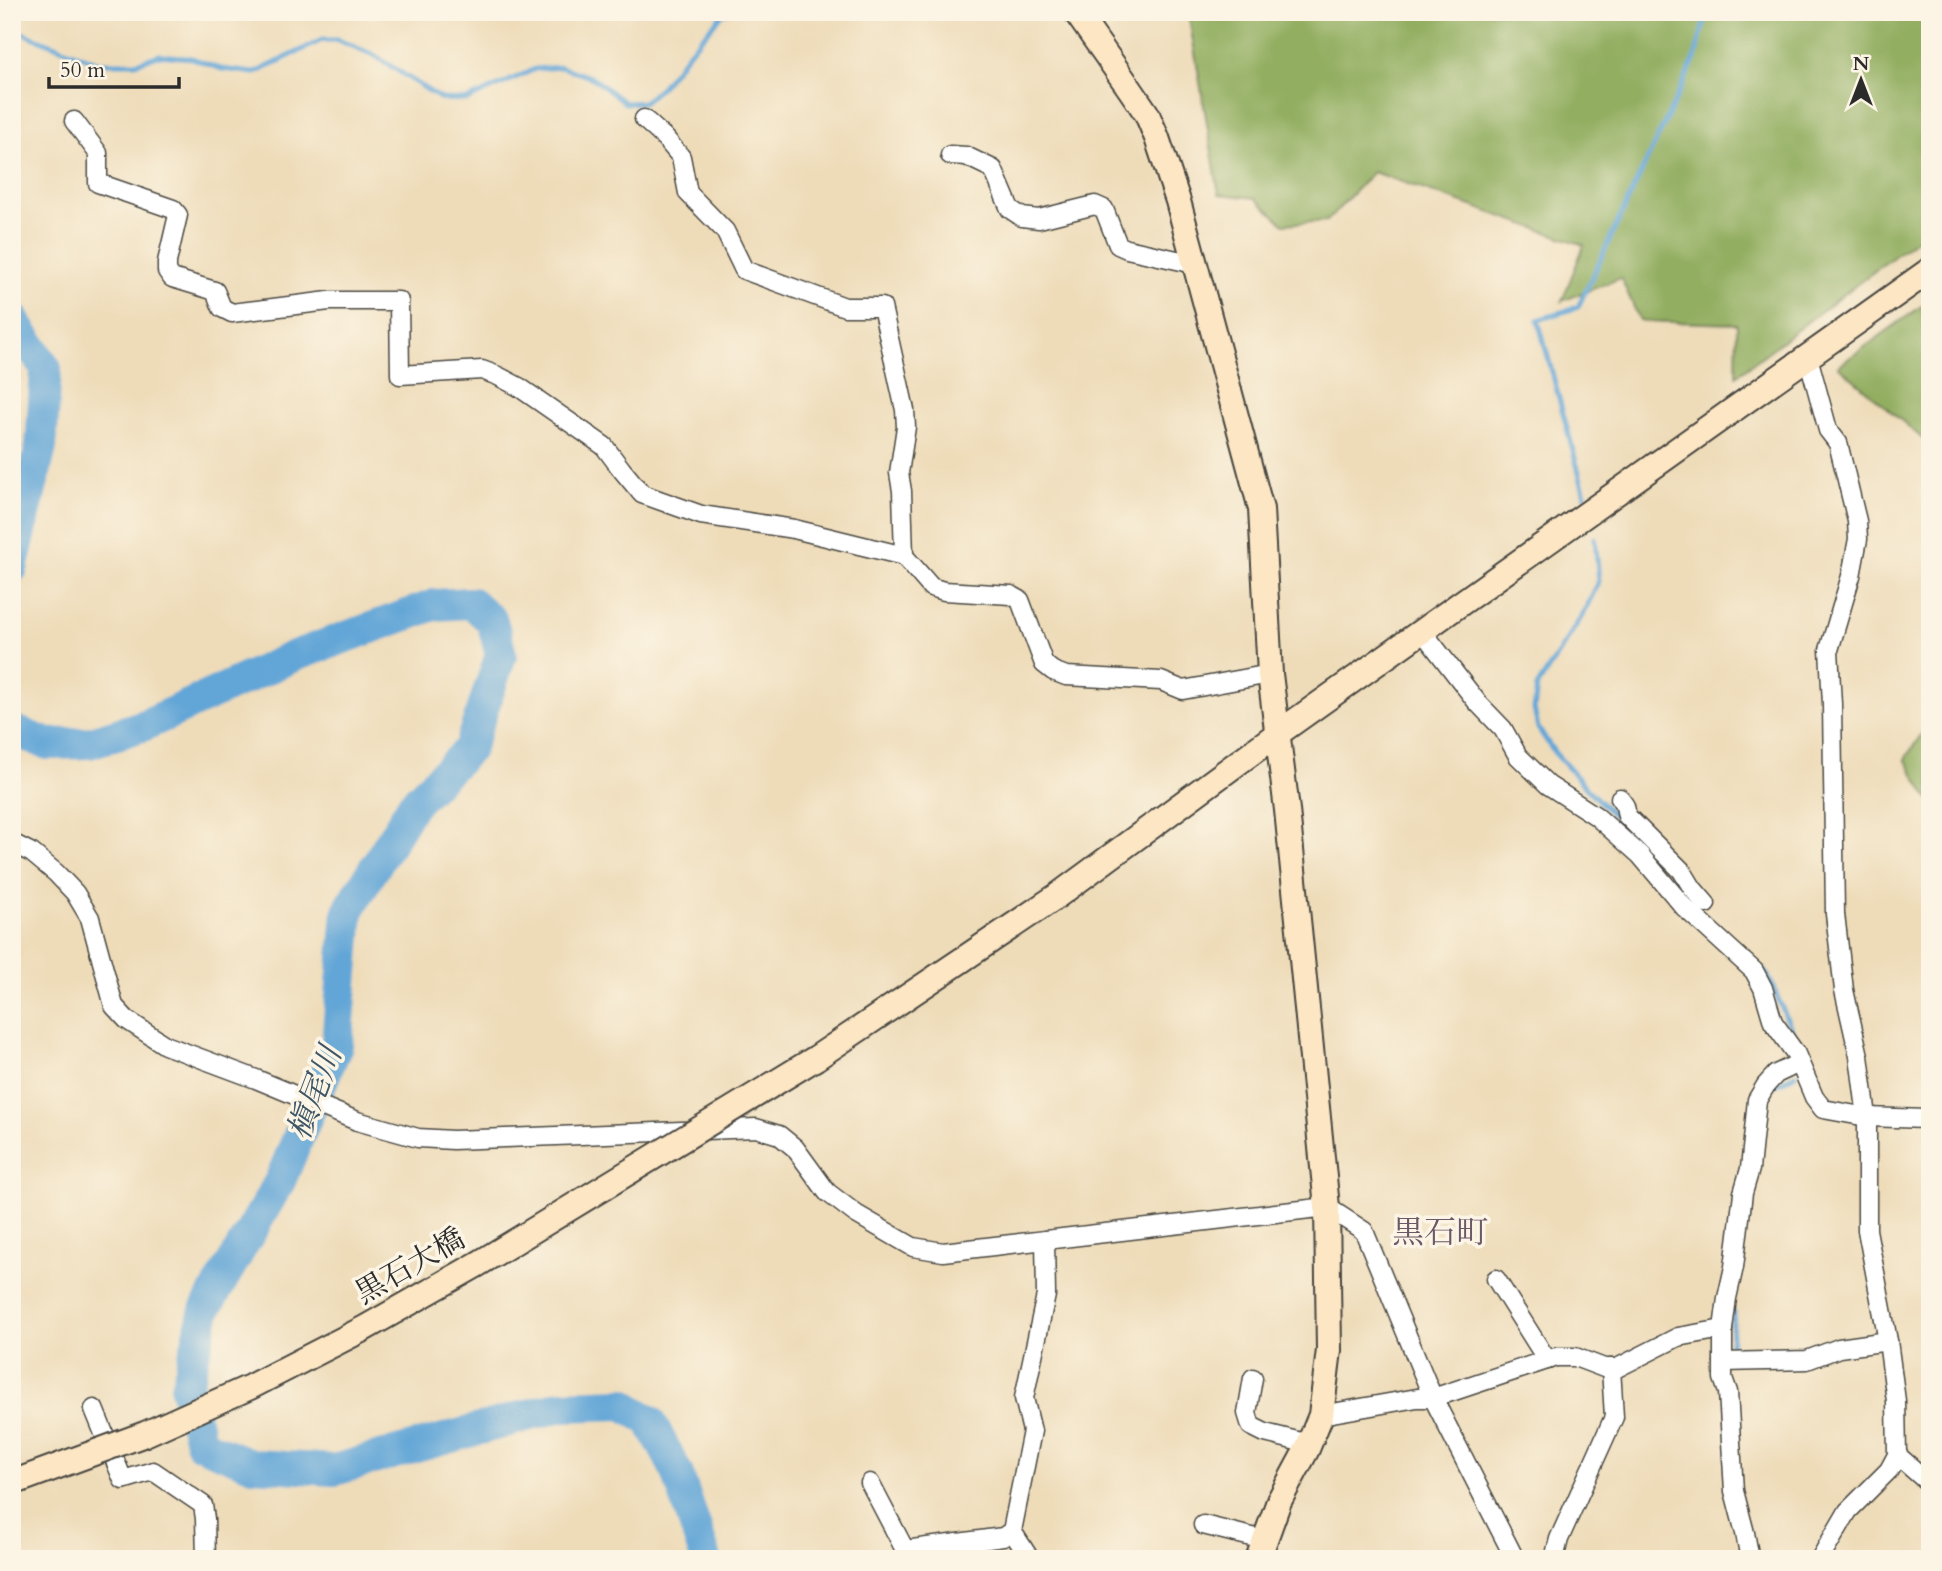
<svg xmlns="http://www.w3.org/2000/svg" width="1942" height="1571" font-family="Cardo,'Noto Serif JP',serif">
	<style>
		.forest { fill: #92ae61; stroke: #5e6c46; stroke-width: 2 }
		.lines { fill: none; stroke-linecap: round; stroke-linejoin: round }
		.stream { stroke: #62a6d7; stroke-width: 5 }
		.river { stroke: #62a6d7; stroke-width: 32 }
		.street-casing { stroke: #484640; stroke-width: 21 }
		.secondary-casing { stroke: #484640; stroke-width: 28 }
		.street { stroke: #fff; stroke-width: 18 }
		.secondary { stroke: #fce6c4; stroke-width: 24 }
		.secondary-bridge-casing { stroke: #484640; stroke-width: 28; stroke-linecap: butt }
		.secondary-bridge { stroke: #fce6c4; stroke-width: 24 }
		.labels { text-anchor: middle; dominant-baseline: central; stroke-width: 7; stroke-linejoin: round; paint-order: stroke }
		.street-label { font-size: 30px; fill: #2b2b2b; stroke: #fcf5e5 }
		.water-label { font-size: 32px; font-style: italic; fill: #3e5667; stroke: #fcf5e5 }
		.neighbourhood-label { font-size: 32px; fill: #6b5868; stroke: #fcf5e5 }
	</style>
	<rect width="100%" height="100%" fill="#fcf5e5"/>
	<filter id="ink" filterUnits="userSpaceOnUse"><feTurbulence type="fractalNoise" baseFrequency=".0143" numOctaves="2"/><feDisplacementMap in="SourceGraphic" scale="14" xChannelSelector="R" yChannelSelector="G"/><feConvolveMatrix kernelMatrix="1 2 1 2 8 2 1 2 1" color-interpolation-filters="sRGB"/></filter>
	<filter id="wash" filterUnits="userSpaceOnUse"><feTurbulence type="fractalNoise" baseFrequency=".00686" numOctaves="4" result="noise"/><feDisplacementMap in="SourceGraphic" scale="28" xChannelSelector="R" yChannelSelector="G"/><feGaussianBlur stdDeviation="1.57" result="paint"/><feColorMatrix in="noise" values="0 0 0 0 0 0 0 0 0 0 0 0 0 0 0 0 0 1.4 0 .05"/><feComposite in="paint" operator="in"/></filter>
	<g filter="url(#wash)">
		<rect width="100%" height="100%" fill="#eedcb9"/>
		<!-- forest -->
		<g class="forest">
			<polygon points="1188,12 1930,12 1930,229 1736,376 1737,324 1640,321 1621,278 1562,301 1584,245 1373,172 1327,221 1284,224 1255,198 1219,194"/>
			<polygon points="1930,300 1930,445 1838,366"/>
			<polygon points="1930,721 1930,801 1905,759"/>
		</g>
		<g class="lines">
			<!-- stream -->
			<g class="stream">
				<polyline points="12,29 99,63 136,63 159,55 192,58 221,69 255,73 322,40 338,40 374,55 441,99 467,100 535,69 561,67 593,78 625,103 644,102 661,87 695,45 722,15 729,12"/>
				<polyline points="1585,495 1538,320 1578,307 1695,58 1707,12"/>
				<polyline points="1595,538 1599,581 1582,616 1537,687 1534,709 1538,728 1554,752 1591,793 1625,826"/>
				<polyline points="1634,835 1648,851"/>
				<polyline points="1670,877 1699,909"/>
				<polyline points="1762,969 1768,976 1797,1042"/>
				<polyline points="1776,1085 1795,1074"/>
				<polyline points="1748,1219 1754,1184"/>
				<polyline points="1731,1344 1734,1312"/>
			</g>
			<!-- river -->
			<g class="river">
				<polyline points="12,317 46,369 41,447 12,568"/>
				<polyline points="12,730 48,744 89,743 145,725 294,656 434,605 472,603 492,621 501,655 469,749 413,804 348,911 337,1045 280,1181 205,1310 186,1389 201,1444 253,1465 334,1470 561,1406 623,1404 650,1421 677,1472 706,1559"/>
			</g>
		</g>
	</g>
	<g filter="url(#ink)">
		<g class="lines">
			<!-- street casing -->
			<g class="street-casing">
				<g id="street">
					<polyline points="644,119 665,138 681,157 688,193 725,231 744,270 845,307 882,307 905,410 906,427 899,473 902,491 904,556"/>
					<polyline points="74,121 98,153 98,183 173,209 178,215 167,262 167,271 172,278 215,291 222,308 232,313 329,301 399,301 400,375 482,370 498,376 519,387 604,446 622,470 642,494 701,515 794,529 904,556 931,587 944,591 1011,595 1020,600 1044,664 1053,671 1066,676 1161,681 1183,690 1270,674"/>
					<polyline points="950,155 966,156 993,169 1010,209 1022,217 1039,219 1095,205 1104,209 1118,245 1127,249 1195,264"/>
					<polyline points="1808,357 1828,430 1838,443 1857,521 1858,539 1851,576 1829,650 1832,704 1835,914 1844,990 1859,1056 1867,1117 1867,1230 1888,1341 1896,1401 1897,1455 1889,1470 1848,1511 1820,1559"/>
					<polyline points="1423,632 1477,702 1503,729 1518,756 1548,785 1596,816 1640,855 1684,907 1754,971 1763,988 1773,1022 1796,1054 1814,1097 1823,1109 1867,1117 1926,1119"/>
					<polyline points="1620,798 1625,806 1627,816 1682,871 1693,889 1706,904"/>
					<polyline points="12,843 32,853 56,873 75,893 90,918 114,1006 127,1020 165,1045 256,1079 357,1121 418,1138 453,1140 756,1128 779,1135 795,1148 827,1192 856,1214 913,1247 943,1252 1327,1207 1364,1231 1433,1398 1515,1559"/>
					<polyline points="1496,1279 1547,1360"/>
					<polyline points="1723,1362 1807,1360 1839,1348 1888,1341"/>
					<polyline points="1253,1378 1247,1413 1251,1426 1265,1433 1309,1444"/>
					<polyline points="94,1409 123,1480 153,1471 203,1505 205,1519 206,1559"/>
					<polyline points="1321,1415 1417,1398 1433,1398 1556,1357 1575,1357 1604,1368 1617,1368 1678,1337 1723,1329"/>
					<polyline points="1897,1455 1930,1484"/>
					<polyline points="870,1483 905,1550 1003,1537 1012,1531 1032,1431 1024,1398 1046,1295 1045,1240"/>
					<polyline points="1203,1525 1264,1540"/>
					<polyline points="1012,1531 1030,1559"/>
					<polyline points="1554,1559 1559,1539 1614,1417 1611,1368"/>
					<polyline points="1750,1559 1745,1533 1734,1491 1728,1392 1723,1378 1723,1329 1727,1298 1734,1267 1743,1193 1750,1169 1757,1100 1766,1085 1776,1074 1799,1063"/>
				</g>
			</g>
			<!-- secondary casing -->
			<g class="secondary-casing">
				<g id="secondary">
					<polyline points="1076,12 1130,89 1147,114 1157,138 1178,201 1261,509 1270,674 1287,810 1327,1207 1329,1350 1321,1415 1307,1449 1279,1501 1258,1559"/>
					<polyline points="816,1058 1057,896 1277,734 1930,270"/>
				</g>
			</g>
			<!-- street -->
			<use href="#street" class="street"/>
			<!-- secondary -->
			<use href="#secondary" class="secondary"/>
			<!-- secondary-bridge casing -->
			<g class="secondary-bridge-casing">
				<polyline id="secondary-bridge" points="12,1483 145,1434 250,1387 365,1328 478,1264 816,1058"/>
			</g>
			<!-- secondary-bridge -->
			<use href="#secondary-bridge" class="secondary-bridge"/>
		</g>
	</g>
	<g class="labels">
		<!-- street labels -->
		<g class="street-label">
			<text transform="translate(410 1266) rotate(-30)">黒石大橋</text>
		</g>
		<!-- water labels -->
		<g class="water-label">
			<text transform="translate(315 1093) rotate(-69)">槇尾川</text>
		</g>
		<!-- neighbourhood labels -->
		<g class="neighbourhood-label">
			<text x="1440" y="1233">黒石町</text>
		</g>
	</g>
	<!-- margin -->
	<rect width="1942" height="1571" fill="none" stroke="#fcf5e5" stroke-width="42"/>
	<!-- north arrow -->
	<g transform="translate(1861 80)" stroke="#fcf5e5" stroke-width="5" paint-order="stroke">
	<path d="M0-5L12 26L0 18L-12 26Z" fill="#2b2b2b"/>
	<text y="-10" font-size="19" font-weight="bold" text-anchor="middle" fill="#2b2b2b">N</text>
	</g>
	<!-- scale -->
	<path d="M49 77v10h130v-10" fill="none" stroke="#2b2b2b" stroke-width="3.5"/>
	<text x="60" y="77" font-size="21" fill="#2b2b2b" stroke="#fcf5e5" stroke-width="5" paint-order="stroke">50 m</text>
</svg>
